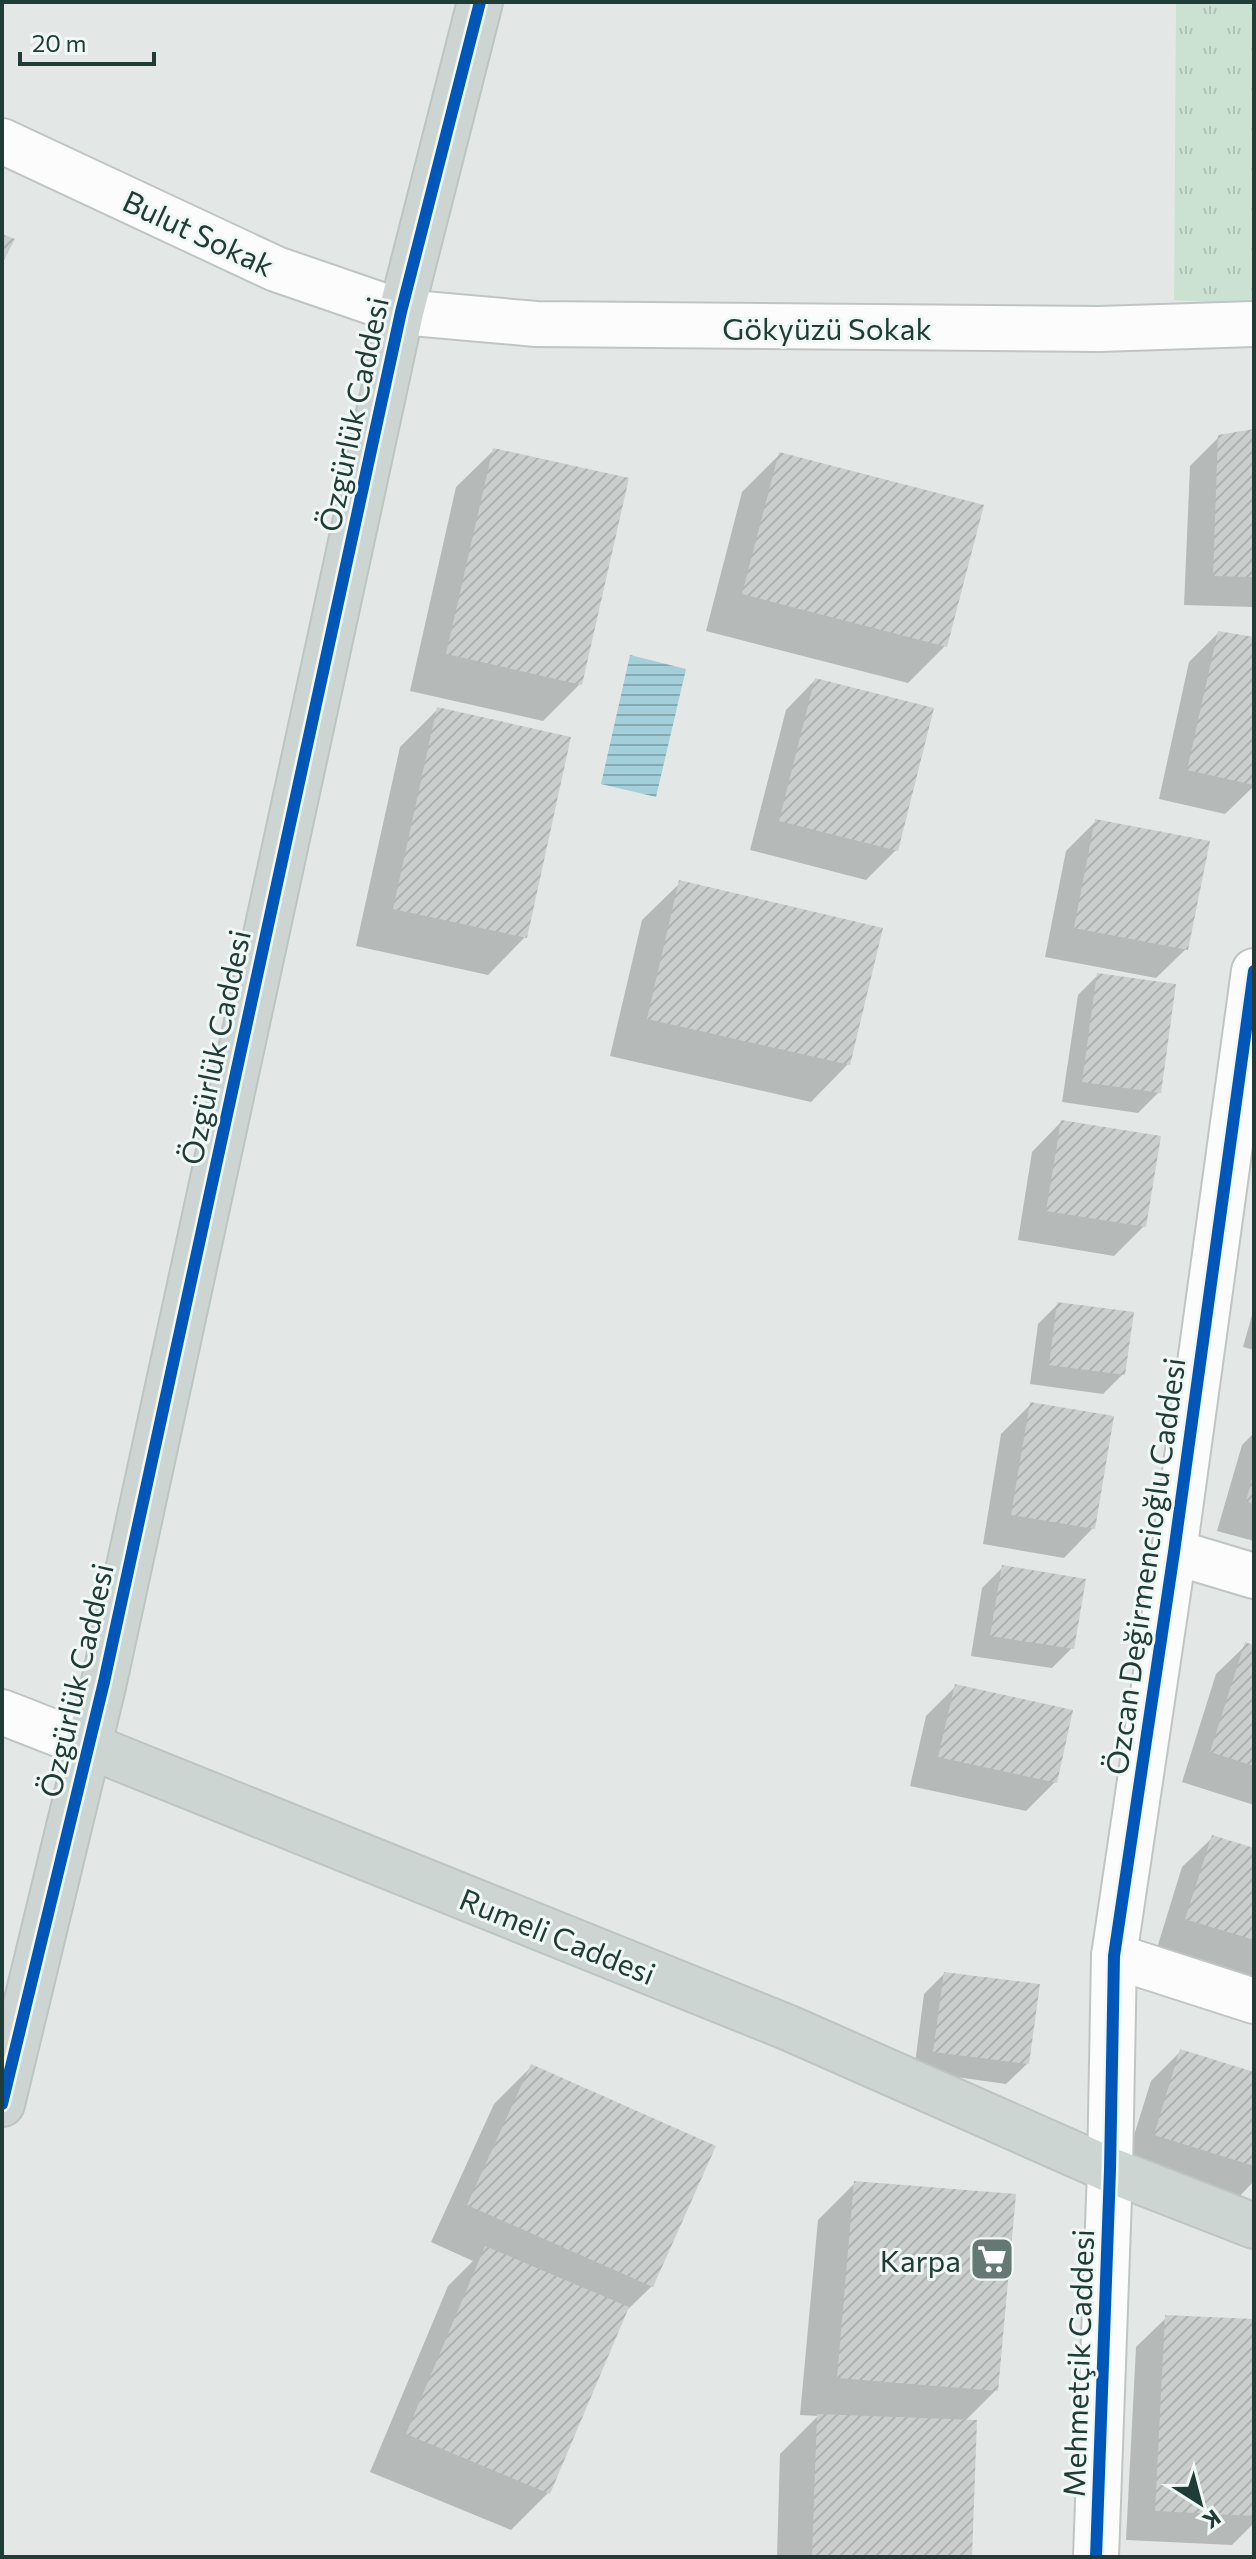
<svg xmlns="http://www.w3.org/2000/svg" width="1256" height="2559" font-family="Commissioner,sans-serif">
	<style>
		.grass { fill: url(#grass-tufts) }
		.water { fill: url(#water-rules) }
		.shadow { fill: #0003 }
		.building { fill: url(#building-hatch) }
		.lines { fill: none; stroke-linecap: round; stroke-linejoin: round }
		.minor-casing { stroke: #c0c5c3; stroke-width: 48 }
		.major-casing { stroke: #bbc5c3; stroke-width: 48 }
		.minor { stroke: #fbfcfb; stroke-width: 44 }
		.major { stroke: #cdd5d3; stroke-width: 44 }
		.cycleway-casing { stroke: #f0f8f5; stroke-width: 17 }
		.cycleway { stroke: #0057b8; stroke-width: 12 }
		.labels { text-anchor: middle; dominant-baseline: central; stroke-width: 6; stroke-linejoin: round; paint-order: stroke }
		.street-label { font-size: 30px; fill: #203c36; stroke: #f0f8f5 }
		.poi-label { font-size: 30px; fill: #203c36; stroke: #f0f8f5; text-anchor: end }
	</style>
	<defs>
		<pattern id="grass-tufts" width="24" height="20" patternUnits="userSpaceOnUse" patternTransform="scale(2)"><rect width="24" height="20" fill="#cbe2d3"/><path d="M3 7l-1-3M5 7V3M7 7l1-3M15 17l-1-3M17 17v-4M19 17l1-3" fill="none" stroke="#aec3b6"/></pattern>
		<pattern id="water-rules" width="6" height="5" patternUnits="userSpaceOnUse" patternTransform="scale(2)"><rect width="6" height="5" fill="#a2cfd9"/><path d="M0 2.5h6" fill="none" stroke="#84a9b1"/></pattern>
		<pattern id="building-hatch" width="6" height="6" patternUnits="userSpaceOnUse" patternTransform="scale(2)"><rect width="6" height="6" fill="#cacfcd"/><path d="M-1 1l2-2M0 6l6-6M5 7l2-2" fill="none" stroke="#adb3b1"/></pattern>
	</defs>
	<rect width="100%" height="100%" fill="#e3e8e6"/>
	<!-- grass -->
	<polygon class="grass" points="1176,2 1254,2 1254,305 1174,300"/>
	<!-- water -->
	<polygon class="water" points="630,655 686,669 656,797 601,784"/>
	<!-- shadow -->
	<g class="shadow">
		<polygon points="1254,431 1254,607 1184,605 1190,466 1219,437"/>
		<polygon points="494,450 580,684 543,721 410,691 456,487"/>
		<polygon points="780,454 945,646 908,683 706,631 742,492"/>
		<polygon points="1218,633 1254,639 1254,786 1225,814 1159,799 1189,662"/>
		<polygon points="815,680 896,850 866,880 750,850 786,710"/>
		<polygon points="437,710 525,937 488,975 356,946 400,747"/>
		<polygon points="1096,821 1186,949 1156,978 1045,957 1066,851"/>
		<polygon points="680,883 848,1064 811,1102 610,1056 642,920"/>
		<polygon points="1098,975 1159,1092 1138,1113 1062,1102 1078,995"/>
		<polygon points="1061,1122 1144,1226 1114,1256 1018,1240 1032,1152"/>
		<polygon points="1058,1304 1123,1374 1103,1394 1030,1384 1038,1324"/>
		<polygon points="1254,1308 1254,1350 1243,1347"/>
		<polygon points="1031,1404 1093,1528 1064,1558 983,1544 1001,1434"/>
		<polygon points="1254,1433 1254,1541 1217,1531 1242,1445"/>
		<polygon points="1003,1567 1072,1648 1052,1668 971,1656 982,1588"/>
		<polygon points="1246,1645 1254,1647 1254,1805 1182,1782 1216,1674"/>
		<polygon points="956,1686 1055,1782 1026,1811 910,1786 926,1716"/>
		<polygon points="1212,1838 1254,1851 1254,1978 1157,1948 1182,1867"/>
		<polygon points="944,1974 1027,2064 1006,2084 914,2071 924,1994"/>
		<polygon points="1181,2051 1254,2074 1254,2181 1237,2199 1125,2164 1151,2081"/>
		<polygon points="531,2067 652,2286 623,2314 548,2493 511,2530 370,2472 448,2286 473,2261 431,2242 494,2104"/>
		<polygon points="855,2183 996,2390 965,2421 970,2557 777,2557 780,2454 818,2416 800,2415 818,2220"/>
		<polygon points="1166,2318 1254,2321 1254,2523 1232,2545 1126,2540 1136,2347"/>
	</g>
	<!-- building -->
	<g class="building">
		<polygon points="2,234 15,239 2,264"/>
		<polygon points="1254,429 1254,577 1213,576 1218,435"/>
		<polygon points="493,448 629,478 582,685 446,654"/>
		<polygon points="779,452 984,505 947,647 742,594"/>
		<polygon points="1218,631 1254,637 1254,785 1187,770"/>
		<polygon points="815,678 934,708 898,851 779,821"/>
		<polygon points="437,707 571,737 527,938 393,909"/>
		<polygon points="1095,819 1210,841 1188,950 1074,928"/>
		<polygon points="679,880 883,928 850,1065 647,1019"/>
		<polygon points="1097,973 1176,984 1161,1093 1082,1082"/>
		<polygon points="1061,1120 1161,1136 1146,1227 1046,1211"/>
		<polygon points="1057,1302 1134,1312 1125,1375 1049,1365"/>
		<polygon points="1030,1402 1114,1416 1095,1529 1011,1515"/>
		<polygon points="1253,1475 1254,1475 1254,1504 1246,1501"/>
		<polygon points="1002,1565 1086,1579 1074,1649 990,1636"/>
		<polygon points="1245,1642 1254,1645 1254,1766 1210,1752"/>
		<polygon points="955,1684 1073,1710 1057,1783 938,1757"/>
		<polygon points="1212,1835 1254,1848 1254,1940 1185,1919"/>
		<polygon points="944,1972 1040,1984 1029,2064 933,2052"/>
		<polygon points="1180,2049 1254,2072 1254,2166 1154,2135"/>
		<polygon points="531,2064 716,2146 653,2287 467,2205"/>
		<polygon points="854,2181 1016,2194 998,2391 837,2378"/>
		<polygon points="485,2246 629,2307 550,2494 406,2434"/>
		<polygon points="1165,2315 1254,2319 1254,2516 1155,2511"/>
		<polygon points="817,2414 977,2420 972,2557 812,2557"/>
	</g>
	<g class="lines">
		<!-- minor casing -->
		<g class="minor-casing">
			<g id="minor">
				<polyline points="2,141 276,269 401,312 536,324 1099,329 1254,324"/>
				<polyline points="1174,1552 1254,1576"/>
				<polyline points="2,1712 89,1746"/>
				<polyline points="1114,1956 1254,2001"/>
				<polyline points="1096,2557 1110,2170 1114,1956 1174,1552 1254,971"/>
			</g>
		</g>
		<!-- major casing -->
		<g class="major-casing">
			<g id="major">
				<polyline points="89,1746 789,2028 1110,2170 1254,2226"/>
				<polyline points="2,2104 104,1682 401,312 480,2"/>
			</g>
		</g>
		<!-- minor -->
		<use href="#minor" class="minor"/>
		<!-- major -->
		<use href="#major" class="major"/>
		<!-- cycleway casing -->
		<g class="cycleway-casing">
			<g id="cycleway">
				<polyline points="2,2104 104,1682 401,312 480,2"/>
				<polyline points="1096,2557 1110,2170 1114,1956 1174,1552 1254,971"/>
			</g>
		</g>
		<!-- cycleway -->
		<use href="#cycleway" class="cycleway"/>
	</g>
	<!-- icons -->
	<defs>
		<g id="supermarket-square" transform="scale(2.3)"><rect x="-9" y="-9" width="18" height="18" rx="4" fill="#647874" stroke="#f0f8f5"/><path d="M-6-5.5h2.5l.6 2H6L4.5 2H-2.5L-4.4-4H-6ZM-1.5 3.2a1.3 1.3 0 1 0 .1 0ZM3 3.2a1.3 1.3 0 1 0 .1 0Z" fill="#fff"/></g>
	</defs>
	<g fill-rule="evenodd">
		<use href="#supermarket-square" x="992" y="2259"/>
	</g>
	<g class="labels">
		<!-- street labels -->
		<g class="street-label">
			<text transform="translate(199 232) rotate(25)">Bulut Sokak</text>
			<text x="827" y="327">Gökyüzü Sokak</text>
			<text transform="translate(352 414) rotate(-78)">Özgürlük Caddesi</text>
			<text transform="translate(214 1047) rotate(-78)">Özgürlük Caddesi</text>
			<text transform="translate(1144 1566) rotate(-82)">Özcan Değirmencioğlu Caddesi</text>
			<text transform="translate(75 1680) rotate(-77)">Özgürlük Caddesi</text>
			<text transform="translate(558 1935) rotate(22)">Rumeli Caddesi</text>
			<text transform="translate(1077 2363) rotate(-88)">Mehmetçik Caddesi</text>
		</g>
		<!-- poi labels -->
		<g class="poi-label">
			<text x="961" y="2259">Karpa</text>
		</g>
	</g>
	<!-- border -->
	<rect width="1256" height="2559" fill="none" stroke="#203c36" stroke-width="8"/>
	<!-- north arrow -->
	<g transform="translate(1200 2503) rotate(144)" stroke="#f0f8f5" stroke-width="6" paint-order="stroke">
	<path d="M0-6L14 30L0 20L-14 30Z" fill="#203c36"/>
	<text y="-12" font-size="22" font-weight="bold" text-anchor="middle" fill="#203c36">K</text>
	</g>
	<!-- scale -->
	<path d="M20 52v12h134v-12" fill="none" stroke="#203c36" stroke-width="4"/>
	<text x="32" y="52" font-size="24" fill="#203c36" stroke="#f0f8f5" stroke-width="6" paint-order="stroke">20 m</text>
</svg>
